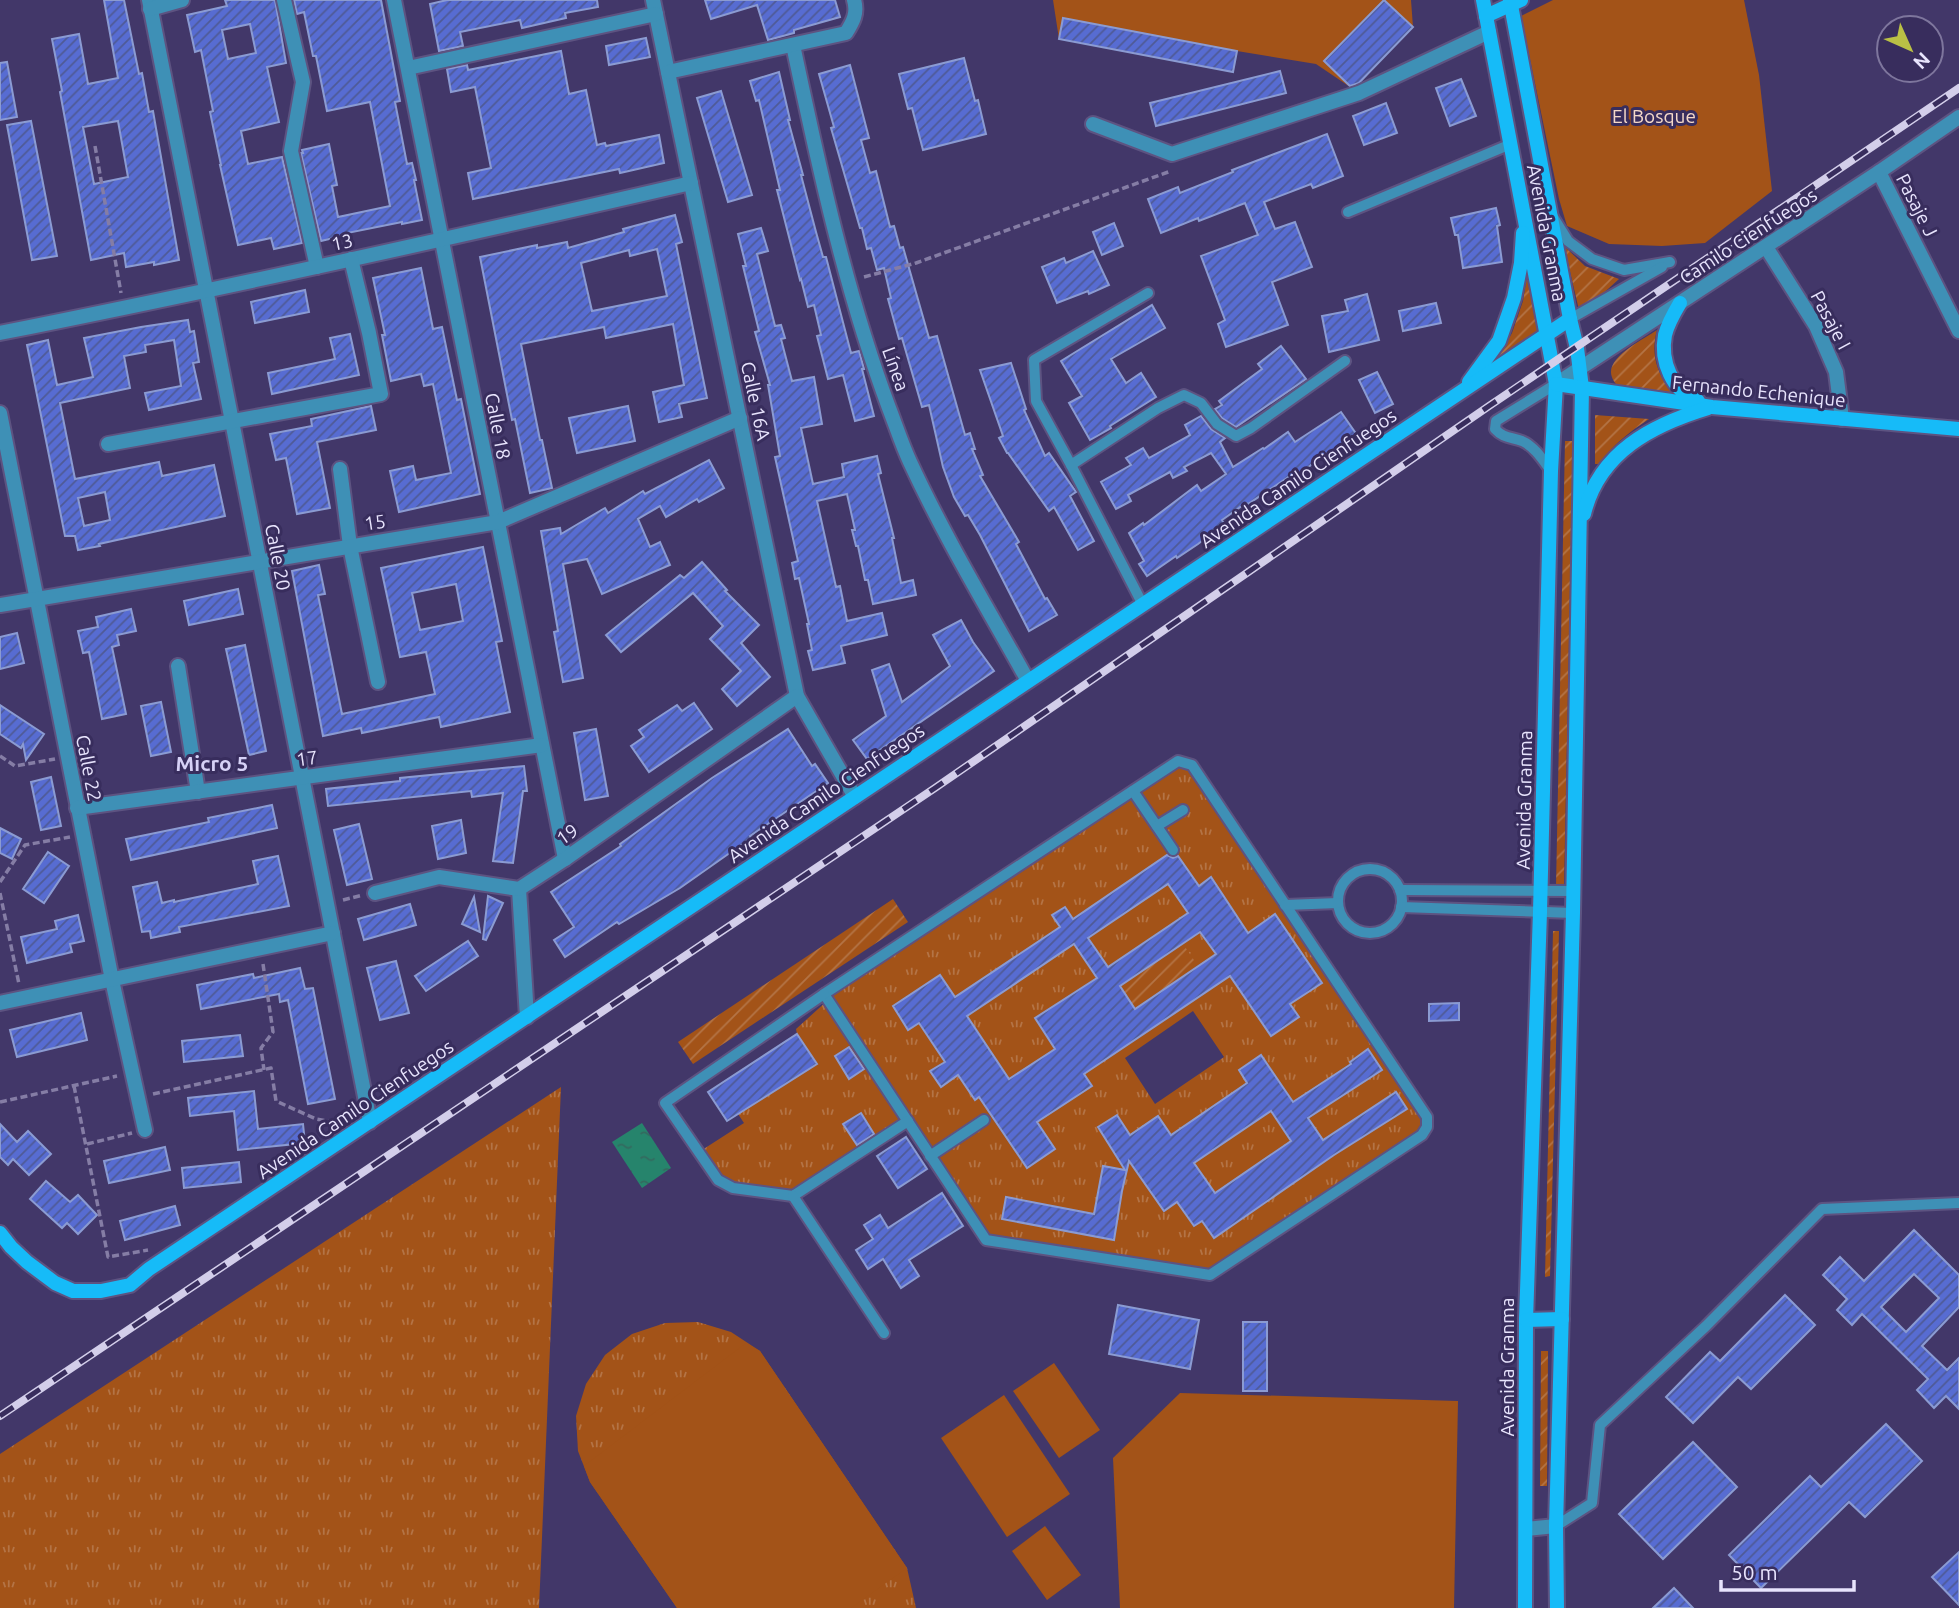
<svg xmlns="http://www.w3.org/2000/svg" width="1959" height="1608" font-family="Ubuntu,sans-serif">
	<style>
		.grass { fill: url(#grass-tufts); fill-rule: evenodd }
		.park { fill: #a35318 }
		.garden { fill: url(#garden-furrows) }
		.water { fill: url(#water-ripples) }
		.building { fill: url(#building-hatch); stroke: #8b9bd2; stroke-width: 2; fill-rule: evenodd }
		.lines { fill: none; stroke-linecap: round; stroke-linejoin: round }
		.lane-casing { stroke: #5d5381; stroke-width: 14 }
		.street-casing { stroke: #5d5381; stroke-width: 18 }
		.secondary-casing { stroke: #5d5381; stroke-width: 18 }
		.path { stroke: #857da5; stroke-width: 3.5; stroke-dasharray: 7 3.5; stroke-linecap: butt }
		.lane { stroke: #3e90b6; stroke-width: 10 }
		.street { stroke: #3e90b6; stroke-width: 14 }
		.secondary { stroke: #16bbf8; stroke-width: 14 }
		.rail-casing { stroke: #d3ceea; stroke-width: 8 }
		.rail { stroke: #382d5d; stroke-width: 5; stroke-dasharray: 16; stroke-linecap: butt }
		.labels { text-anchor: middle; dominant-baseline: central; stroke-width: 6; stroke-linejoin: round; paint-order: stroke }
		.park-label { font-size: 19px; fill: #f5d9c9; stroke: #382d5d }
		.street-label { font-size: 19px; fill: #e8e4fd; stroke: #382d5d }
		.neighbourhood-label { font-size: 21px; font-weight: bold; fill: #d6d1f6; stroke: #382d5d }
	</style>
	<defs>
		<pattern id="grass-tufts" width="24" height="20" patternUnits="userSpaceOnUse" patternTransform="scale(1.75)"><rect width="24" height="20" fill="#a35318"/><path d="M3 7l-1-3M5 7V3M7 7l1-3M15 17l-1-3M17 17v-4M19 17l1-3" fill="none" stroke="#b47446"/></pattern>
		<pattern id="garden-furrows" width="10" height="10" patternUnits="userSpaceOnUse" patternTransform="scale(1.75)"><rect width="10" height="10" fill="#a35318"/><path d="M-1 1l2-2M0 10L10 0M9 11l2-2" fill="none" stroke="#b47446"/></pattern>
		<pattern id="water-ripples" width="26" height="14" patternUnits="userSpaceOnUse" patternTransform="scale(1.75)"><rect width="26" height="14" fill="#26846c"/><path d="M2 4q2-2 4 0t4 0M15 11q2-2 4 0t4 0" fill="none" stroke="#336a5f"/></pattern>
		<pattern id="building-hatch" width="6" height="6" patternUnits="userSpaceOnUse" patternTransform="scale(1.75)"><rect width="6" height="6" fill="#576cd2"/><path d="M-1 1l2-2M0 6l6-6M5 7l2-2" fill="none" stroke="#4f5a96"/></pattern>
	</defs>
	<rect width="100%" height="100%" fill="#423769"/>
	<!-- grass -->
	<g class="grass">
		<path d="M1178 761 1192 765 1427 1117V1127L1210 1275 986 1240 908 1121 793 1196 718 1180 699 1152 744 1123 738 1114 816 1064 797 1034 796 1029 828 1000 820 993ZM1193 1011 1224 1057 1155 1104 1125 1058Z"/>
		<polygon points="561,1087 539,1608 0,1608 0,1454"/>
		<polygon points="698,1322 731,1332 760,1351 907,1568 916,1608 677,1608 590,1482 578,1451 576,1416 586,1384 605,1355 632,1334 665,1323"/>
	</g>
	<!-- park -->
	<g class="park">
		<polygon points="1053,0 1411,0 1413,27 1353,89 1316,64 1237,51 1233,72 1059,39"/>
		<polygon points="1553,0 1744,0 1759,75 1772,191 1705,243 1662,246 1609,244 1567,226 1559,199 1521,16"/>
		<polygon points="746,1343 760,1351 907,1568 851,1608 677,1608 590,1482 584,1466"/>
		<polygon points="1054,1363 1100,1430 1059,1458 1013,1391"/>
		<polygon points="1180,1393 1458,1401 1454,1608 1120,1608 1113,1458"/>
		<polygon points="1004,1395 1070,1494 1007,1537 941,1438"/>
		<polygon points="1045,1526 1081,1575 1047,1600 1012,1551"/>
	</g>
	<!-- garden -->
	<g class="garden">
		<polygon points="1564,246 1585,266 1619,279 1597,299 1579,310"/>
		<polygon points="1528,269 1540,337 1492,368 1512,333 1523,301"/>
		<path d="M1657 330C1650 356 1658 374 1673 395L1619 388C1615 383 1611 378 1611 372 1611 355 1644 339 1657 330Z"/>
		<path d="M1595 415 1649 419C1629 432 1613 445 1599 464H1595Z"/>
		<polygon points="1565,441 1573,441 1564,888 1556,887"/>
		<polygon points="893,899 908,922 693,1064 678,1042"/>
		<polygon points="1553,931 1559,931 1550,1276 1545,1277"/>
		<polygon points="1183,944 1198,966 1135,1009 1120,986"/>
		<polygon points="1541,1351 1548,1351 1547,1486 1540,1486"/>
	</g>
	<!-- water -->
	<polygon class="water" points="642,1123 671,1168 642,1188 612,1142"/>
	<!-- building -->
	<g class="building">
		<path d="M104 0H124L139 74 142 73 149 112 153 111 179 260 154 265V262L126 267 124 253 91 260 60 92 62 91 52 39 79 34 88 84 118 78ZM118 121 128 177 94 184 83 127Z"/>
		<path d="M225 0H275L286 63 267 67 279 122 241 131 248 164 282 157 302 243 274 249 271 238 238 245 220 165H221L210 112 213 111 201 50 195 52 187 15 227 6ZM250 24 256 53 228 59 222 30Z"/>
		<polygon points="294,0 381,0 400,101 395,102 407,164 412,163 416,180 414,180 422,220 402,224 402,222 342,234 342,236 321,241 301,153 303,153 302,150 329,144 337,185 332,186 338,217 390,206 370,102 327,111 316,56 313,56 304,12 297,14"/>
		<polygon points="447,0 597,0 598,7 565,13 566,18 522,28 520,20 460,32 463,46 439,51 430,4"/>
		<polygon points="705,0 835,0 840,17 794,30 794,33 768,40 757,5 711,19"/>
		<polygon points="1384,0 1413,27 1359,83 1350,86 1324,61"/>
		<polygon points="1063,18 1237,51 1233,72 1059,39"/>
		<polygon points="646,38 650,57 609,65 606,46"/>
		<polygon points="561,51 569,94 586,90 597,145 605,143 606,146 659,135 664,163 620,173 619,169 473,199 468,173 491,168 475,87 451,92 447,69 467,65 468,70"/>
		<polygon points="964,58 975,101 978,100 986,134 923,150 912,108 908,109 899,74"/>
		<polygon points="7,62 17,117 0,120 0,63"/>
		<polygon points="850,65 869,138 861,140 870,173 876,171 890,227 894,226 900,248 903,247 929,338 937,336 965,435 970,433 975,449 972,449 983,475 980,476 1019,542 1016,544 1045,599 1047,598 1057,615 1029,631 980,535 968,515 965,516 954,497 943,467 929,405 922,407 902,338 899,339 888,299 891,298 884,268 877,270 871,248 867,249 862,228 860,228 831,128 834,127 819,74"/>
		<polygon points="1280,71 1286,93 1156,126 1150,103"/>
		<polygon points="779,72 790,120 788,120 803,175 801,175 816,232 823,257 826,257 851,353 859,351 864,369 862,369 874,416 855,421 843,375 828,379 817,336 821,335 814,305 808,307 801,279 800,280 777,190 780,190 759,100 756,101 750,81"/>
		<polygon points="1461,79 1476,116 1450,126 1436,88"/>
		<polygon points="721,91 752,195 728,202 697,98"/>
		<polygon points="1386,103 1397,133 1364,145 1353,116"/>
		<polygon points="31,121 57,256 32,260 7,125"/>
		<polygon points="1327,134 1343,176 1313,188 1311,184 1264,202 1275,229 1295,222 1312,267 1272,282 1288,325 1226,347 1218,324 1225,320 1201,256 1258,235 1245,203 1199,221 1198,218 1161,233 1148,199 1178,187 1180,193 1233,172 1232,170"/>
		<polygon points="1496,208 1500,225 1497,226 1502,262 1463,268 1458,235 1455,235 1451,218"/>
		<path d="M675 215 682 242 676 244 707 398 679 404 682 417 659 422 653 392 684 385 673 324 606 338 604 327 521 344 540 440H542L552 488 530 493 515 419 512 420 480 257 537 245V248L567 242 568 248 624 232 623 229ZM657 249 667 296 592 311 581 263 629 250 630 256Z"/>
		<polygon points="1114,223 1123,246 1102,255 1093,232"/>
		<polygon points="761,228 768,251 757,254 775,326 781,325 785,338 781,339 792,381 814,377 822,424 801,428 813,484 844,477 842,464 877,456 881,473 878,474 894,538 892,538 901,583 913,580 916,595 873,604 868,580 865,580 858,546 856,546 852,530 855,530 847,494 817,501 836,587 840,586 847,621 882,613 887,635 841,646 845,663 813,670 808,651 812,650 807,624 809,624 799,578 795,579 792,563 798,561 775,457 780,456 768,385 770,385 755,332 759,331 743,266 746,266 738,234"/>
		<polygon points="1093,251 1109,285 1089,294 1088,291 1057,303 1042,267 1064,258 1066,263"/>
		<polygon points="421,268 433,329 442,327 457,400 461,399 480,494 399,512 390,471 413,466 416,480 451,473 433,384 424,386 421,374 391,381 382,335 385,335 373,278"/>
		<polygon points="305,290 309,312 255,323 251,302"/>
		<polygon points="1367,294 1379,340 1329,352 1322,316 1348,311 1345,300"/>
		<polygon points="1436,303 1441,323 1403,331 1399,311"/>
		<polygon points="1152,305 1165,328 1111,359 1126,383 1141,373 1156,397 1110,426 1111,428 1090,440 1069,403 1082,396 1061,361"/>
		<path d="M188 320 190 332 194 331 199 362 193 363 201 399 149 410 145 393 181 386 174 340 145 345 146 352 124 356 130 388 60 403 75 479 159 462 162 476 214 465 225 516 99 544 100 546 78 550 75 536H65L27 345 48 340 57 385 93 377 84 338 141 327ZM105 492 110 520 84 526 78 498Z"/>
		<polygon points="350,334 359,375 272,394 268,373 335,359 330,338"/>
		<polygon points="1281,346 1306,379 1236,427 1222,418 1215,409 1222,405 1219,401 1262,369 1258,364"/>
		<polygon points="1011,363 1026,409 1024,410 1045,456 1049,453 1076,492 1070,496 1094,541 1078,550 1054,507 1049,511 1008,453 1007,453 999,438 1003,436 980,370"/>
		<polygon points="1377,372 1393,404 1375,413 1359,380"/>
		<polygon points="371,406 376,430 317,442 330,508 297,514 286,458 276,460 270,434 312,426 311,419"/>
		<polygon points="628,406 635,441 577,453 569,418"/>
		<polygon points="1341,412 1357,435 1331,452 1330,451 1292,479 1290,476 1248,504 1246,503 1222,520 1224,524 1198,544 1177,558 1176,556 1147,576 1139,564 1144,561 1129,533 1143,523 1144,525 1197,485 1201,491 1226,474 1211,453 1184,467 1187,471 1173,478 1170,472 1128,495 1131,501 1116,509 1101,482 1131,465 1126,458 1143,448 1149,458 1190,435 1185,425 1201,416 1211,429 1225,438 1220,442 1233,467 1263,448 1264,449 1288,432 1295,442"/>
		<polygon points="709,460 724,488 699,502 697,499 666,517 660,506 638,519 650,547 660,542 670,565 602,594 587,559 563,564 583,678 563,682 554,632 558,631 541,531 560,528 561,534 605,508 608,513 643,491 645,494"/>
		<path d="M483 547 502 641 496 642 510 712 441 727 439 717 362 733 361 728 323 736 292 571 319 565 325 594 318 595 342 714 435 694 426 652 400 657 381 568ZM456 584 463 621 420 630 412 593Z"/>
		<polygon points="702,562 727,590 725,591 759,625 741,643 770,677 737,706 722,689 741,671 710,639 723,626 693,593 621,652 606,635 680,575 684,578"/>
		<polygon points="238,589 243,614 189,625 184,601"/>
		<polygon points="131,609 136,631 117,635 119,645 112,647 126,714 102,719 89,652 83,653 78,631 98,627 96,617"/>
		<polygon points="961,620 973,642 994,671 867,759 853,740 886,716 872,670 889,664 902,702 950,666 933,635"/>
		<polygon points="17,633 24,663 0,669 0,637"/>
		<polygon points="245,645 266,751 249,755 226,649"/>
		<polygon points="161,702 171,752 151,756 141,706"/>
		<polygon points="694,703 712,729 649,772 631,746 644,737 639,730 677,705 682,711"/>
		<polygon points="0,705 44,734 26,760 23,744 21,748 0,734"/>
		<polygon points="596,729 608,796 585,800 574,733"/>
		<polygon points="788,729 812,766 815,764 828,783 750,836 751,838 680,888 619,924 617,922 565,957 554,940 574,927 551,892 621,846 620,844 712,778"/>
		<polygon points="524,766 527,791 523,791 513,863 493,861 503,793 472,797 471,791 328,806 326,789 400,781 400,778"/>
		<polygon points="51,777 61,826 41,830 31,782"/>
		<polygon points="272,805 277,828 131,860 126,839 209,822 208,818"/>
		<polygon points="461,820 466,853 438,859 432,826"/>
		<polygon points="359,824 372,879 347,885 334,830"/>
		<polygon points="0,828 21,839 12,859 0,853"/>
		<polygon points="48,852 69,866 44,903 23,889"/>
		<path d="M1167 855 1173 858 1178 856 1199 886 1211 877 1248 933 1275 914 1322 983 1290 1004 1299 1017 1271 1036 1230 976 1084 1074 1092 1086 1037 1122 1055 1149 1027 1168 979 1097 975 1100 958 1075 941 1087 930 1071 945 1062 919 1023 908 1030 893 1006 940 975 955 997 1060 927 1052 915 1065 907 1073 919ZM1168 884 1188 913 1108 967 1088 938ZM1200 932 1216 954 1135 1009 1120 986ZM1074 944 1097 978 1035 1018 1055 1049 1009 1079 967 1016Z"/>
		<polygon points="278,856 289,906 179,927 180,932 151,938 150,931 142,932 133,887 157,882 162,903 174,900 174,902 258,884 253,861"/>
		<polygon points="488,896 503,903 486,940 483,939"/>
		<polygon points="474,897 480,932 462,924"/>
		<polygon points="410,904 416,925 364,940 358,919"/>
		<polygon points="78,915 84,941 70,944 72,952 27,963 21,937 57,929 55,921"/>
		<polygon points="468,941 478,956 426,991 415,976"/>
		<polygon points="396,961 409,1013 380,1020 367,968"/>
		<polygon points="300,968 305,989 313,988 335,1099 308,1104 288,1000 280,1002 279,994 201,1009 197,985 253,974 254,978"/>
		<polygon points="1459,1003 1459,1020 1429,1021 1429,1004"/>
		<polygon points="81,1013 87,1040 17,1057 10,1030"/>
		<polygon points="797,1034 817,1064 727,1121 708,1092"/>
		<polygon points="240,1035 243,1056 184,1062 182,1041"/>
		<polygon points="849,1047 864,1069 849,1079 835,1056"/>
		<path d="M1368 1049 1382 1070 1308 1118 1323 1140 1396 1092 1407 1109 1334 1155 1214 1238 1202 1221 1194 1226 1177 1202 1164 1211 1129 1161 1122 1191 1114 1240 1002 1219 1006 1197 1094 1214 1103 1166 1125 1170 1098 1127 1117 1115 1130 1135 1158 1116 1171 1135 1247 1083 1239 1070 1261 1055 1293 1102 1351 1064 1350 1062ZM1271 1111 1291 1141 1215 1193 1194 1163Z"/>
		<polygon points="254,1091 258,1129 303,1124 305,1143 238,1150 234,1111 190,1116 188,1098"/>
		<polygon points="861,1113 874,1134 857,1145 843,1124"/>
		<polygon points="0,1124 17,1142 28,1131 51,1154 29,1175 13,1159 8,1165 0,1157"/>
		<polygon points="906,1137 927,1169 898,1188 877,1156"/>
		<polygon points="165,1147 170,1170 109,1183 104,1161"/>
		<polygon points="239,1162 241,1182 184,1188 182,1168"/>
		<polygon points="46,1181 70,1202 78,1195 97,1215 78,1234 67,1223 62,1228 30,1199"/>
		<polygon points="942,1193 963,1226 909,1260 919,1276 901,1288 883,1259 868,1269 856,1250 873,1239 864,1225 880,1215 888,1228"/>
		<polygon points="175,1206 180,1225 125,1240 120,1221"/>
		<path d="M1914 1230 1959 1275V1307L1922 1346 1947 1370 1959 1358V1409L1946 1396 1934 1408 1917 1390 1928 1379 1862 1314 1852 1325 1837 1310 1847 1299 1823 1275 1840 1257 1864 1281ZM1914 1274 1939 1298 1906 1332 1881 1307Z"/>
		<polygon points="1785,1295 1815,1325 1751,1389 1738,1377 1693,1423 1666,1397 1710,1352 1720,1361"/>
		<polygon points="1118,1305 1199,1320 1190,1369 1109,1354"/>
		<rect x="1243" y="1322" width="24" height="69"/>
		<polygon points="1886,1424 1922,1461 1865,1517 1849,1502 1761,1588 1729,1555 1810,1476 1821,1487"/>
		<polygon points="1693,1442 1737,1487 1663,1559 1619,1514"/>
		<polygon points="1959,1552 1959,1605 1932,1577"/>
		<polygon points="1674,1588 1693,1608 1653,1608"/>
	</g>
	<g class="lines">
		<!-- lane casing -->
		<g class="lane-casing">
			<g id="lane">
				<polyline points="1348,212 1511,144"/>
				<polyline points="1553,217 1568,241 1592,259 1624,270 1670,262"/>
				<polyline points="1570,319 1662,267"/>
				<polyline points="1071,465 1158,408 1184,395 1201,403 1217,424 1236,436 1251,428 1345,361"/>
				<path d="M1551 471C1543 460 1534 446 1522 441 1511 437 1503 438 1495 429L1496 421 1556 384"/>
				<polyline points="1143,605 1071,465 1036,401 1034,360 1148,293"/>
				<polygon points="1178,761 1192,765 1427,1117 1427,1127 1422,1135 1210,1275 986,1240 824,994"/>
				<polyline points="1133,791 1173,850"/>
				<polyline points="1157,826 1183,810"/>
				<circle cx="1370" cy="901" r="32"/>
				<polyline points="1400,890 1573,891"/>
				<polyline points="1285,905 1338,903"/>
				<polyline points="1401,907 1573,913"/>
				<polyline points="824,994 665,1103 718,1180 733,1188 793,1196 908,1121"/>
				<polyline points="930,1156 984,1120"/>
				<polyline points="793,1196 884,1333"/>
				<polyline points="1556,1526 1592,1503 1600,1425 1706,1326 1822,1209 1959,1203"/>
			</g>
		</g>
		<!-- street casing -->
		<g class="street-casing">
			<g id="street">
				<polyline points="149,0 370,1122"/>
				<polyline points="284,0 303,82 291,151 317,267"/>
				<polyline points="394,0 565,859"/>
				<polyline points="653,0 797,696 855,797"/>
				<polyline points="150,9 182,0"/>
				<path d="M793 45C819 168 845 290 889 408 896 426 902 445 910 462 945 538 988 609 1028 681"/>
				<polyline points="408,68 656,14"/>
				<path d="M668 72 846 33C853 22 858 13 854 0"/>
				<polyline points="1093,124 1172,154 1359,93 1489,32"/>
				<polyline points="1879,172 1959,331"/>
				<polyline points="1766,247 1816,326 1836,372 1842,419"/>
				<path d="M0 333C231 287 461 236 691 183"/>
				<polyline points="1556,384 1879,172 1959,117"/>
				<polyline points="0,413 112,980 145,1130"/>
				<polyline points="108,444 381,394 369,333 351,259"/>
				<polyline points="340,469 350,546 378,682"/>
				<polyline points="0,605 498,522 740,418"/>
				<polyline points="178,666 198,792"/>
				<polyline points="77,808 542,745"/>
				<polyline points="519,889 527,1017"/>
				<polyline points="375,893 439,877 519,889 565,859 797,696"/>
				<polyline points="0,1003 333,933"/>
				<polyline points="1526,1529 1556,1526"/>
			</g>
		</g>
		<!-- secondary casing -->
		<g class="secondary-casing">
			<g id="secondary">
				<polyline points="1483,0 1556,384 1551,471 1540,912 1526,1320 1525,1608"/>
				<polyline points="1510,0 1570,319 1577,348 1582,388 1573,913 1556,1526 1557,1608"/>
				<polyline points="1486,16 1521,0"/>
				<path d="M1680 303C1674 313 1668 323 1665 335 1660 361 1672 391 1698 401"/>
				<polyline points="1469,382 1499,341 1514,298 1521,263 1523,233"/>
				<polyline points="1556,384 1712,407 1959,429"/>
				<path d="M1584 514C1599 452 1652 425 1708 408"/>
				<polyline points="0,1233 11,1247 27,1262 55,1283 73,1291 101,1291 130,1285 149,1269 1570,319"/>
				<polyline points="1526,1320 1562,1319"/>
			</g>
		</g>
		<!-- path -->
		<g class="path">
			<polyline points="95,146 121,293"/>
			<polyline points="864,277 916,263 1171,171"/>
			<polyline points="0,756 15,766 55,759"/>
			<polyline points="0,882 25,845 70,837"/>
			<polyline points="0,893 19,984"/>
			<polyline points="343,900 363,895"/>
			<polyline points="263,964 273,1032 261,1048 264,1070"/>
			<polyline points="74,1086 108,1257 148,1250"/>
			<polyline points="153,1094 271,1068 276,1101 316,1119 338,1123"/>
			<polyline points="0,1102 117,1076"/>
			<polyline points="87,1144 132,1133"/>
		</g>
		<!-- lane -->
		<use href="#lane" class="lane"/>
		<!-- street -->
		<use href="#street" class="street"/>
		<!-- secondary -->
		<use href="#secondary" class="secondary"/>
		<!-- rail casing -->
		<g class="rail-casing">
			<polyline id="rail" points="0,1416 935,788 1489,406 1959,88"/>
		</g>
		<!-- rail -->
		<use href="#rail" class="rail"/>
	</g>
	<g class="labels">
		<!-- park labels -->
		<g class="park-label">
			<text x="1654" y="116">El Bosque</text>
		</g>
		<!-- street labels -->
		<g class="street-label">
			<text transform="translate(1917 205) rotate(63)">Pasaje J</text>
			<text transform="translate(1547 233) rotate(79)">Avenida Granma</text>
			<text transform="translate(1748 236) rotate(-33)">Camilo Cienfuegos</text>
			<text transform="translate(342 242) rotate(-12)">13</text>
			<text transform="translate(1831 320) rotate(62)">Pasaje I</text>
			<text transform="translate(896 369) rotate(70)">Línea</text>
			<text transform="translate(1759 391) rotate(6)">Fernando Echenique</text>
			<text transform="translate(756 401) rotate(78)">Calle 16A</text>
			<text transform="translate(498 426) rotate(79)">Calle 18</text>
			<text transform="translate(1298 478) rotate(-34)">Avenida Camilo Cienfuegos</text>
			<text transform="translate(375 522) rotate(-9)">15</text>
			<text transform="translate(278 557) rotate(79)">Calle 20</text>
			<text transform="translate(307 758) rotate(-8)">17</text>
			<text transform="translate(89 768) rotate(79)">Calle 22</text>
			<text transform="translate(826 793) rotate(-34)">Avenida Camilo Cienfuegos</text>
			<text transform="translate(1524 800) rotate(-89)">Avenida Granma</text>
			<text transform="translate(567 834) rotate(-35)">19</text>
			<text transform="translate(355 1109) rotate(-34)">Avenida Camilo Cienfuegos</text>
			<text transform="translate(1507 1367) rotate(-90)">Avenida Granma</text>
		</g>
		<!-- neighbourhood labels -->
		<g class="neighbourhood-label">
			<text x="212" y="763">Micro 5</text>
		</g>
	</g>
	<!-- north arrow -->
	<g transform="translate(1910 49) rotate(135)"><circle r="33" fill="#382d5d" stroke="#7e769d" stroke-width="2"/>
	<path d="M0-5L12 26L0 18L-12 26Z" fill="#bac045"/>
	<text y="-10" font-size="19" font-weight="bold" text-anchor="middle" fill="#e8e4fd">N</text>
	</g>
	<!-- scale -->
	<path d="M1721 1580v10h133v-10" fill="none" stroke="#e8e4fd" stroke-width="3.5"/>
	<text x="1731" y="1580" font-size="21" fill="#e8e4fd" stroke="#382d5d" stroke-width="5" paint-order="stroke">50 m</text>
</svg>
